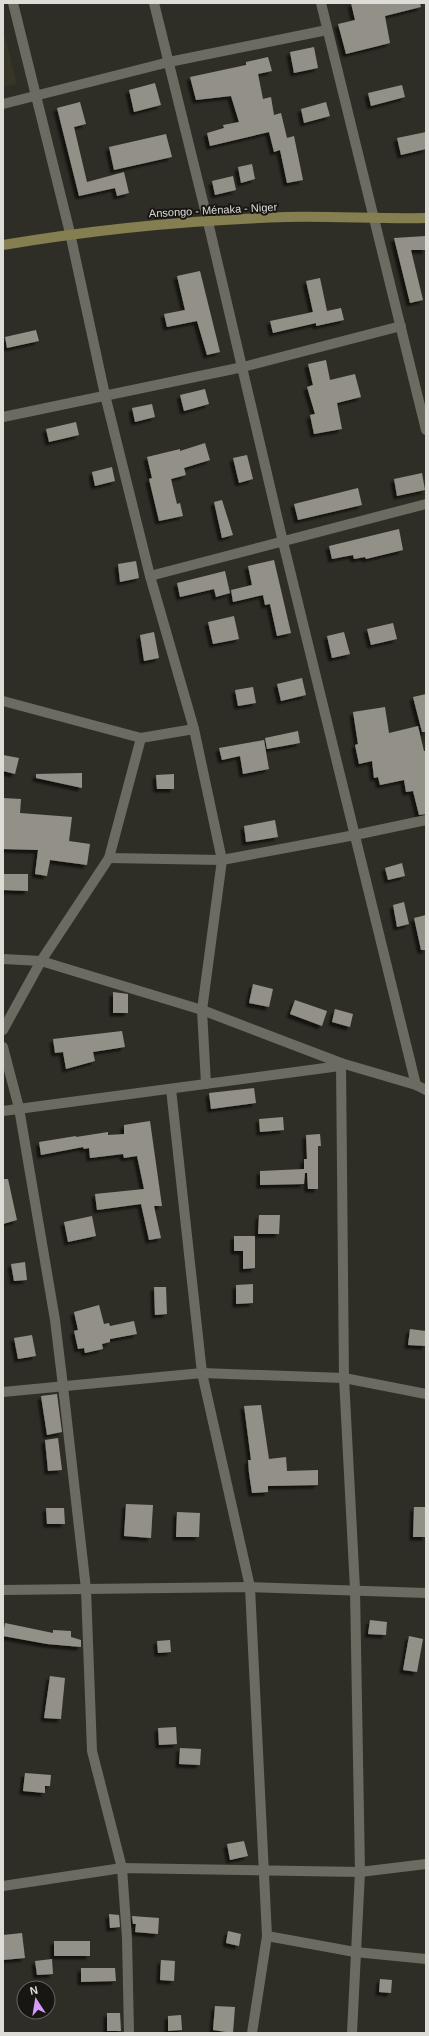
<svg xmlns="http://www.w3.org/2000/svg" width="429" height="2036" font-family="Arial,sans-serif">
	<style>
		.built { fill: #373526 }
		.building { fill: #939187; filter: url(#shadow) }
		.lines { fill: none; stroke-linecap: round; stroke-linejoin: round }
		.minor { stroke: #6c6b61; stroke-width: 10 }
		.secondary { stroke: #847e50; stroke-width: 10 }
		.labels { text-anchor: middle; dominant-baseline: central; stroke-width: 4; stroke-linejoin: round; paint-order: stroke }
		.street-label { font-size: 11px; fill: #dddcd7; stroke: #171612 }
	</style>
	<defs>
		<filter id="shadow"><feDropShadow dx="-3.5" dy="3.5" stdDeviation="1" flood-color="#0009"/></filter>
	</defs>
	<rect width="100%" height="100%" fill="#2f2e26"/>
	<!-- built -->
	<polygon class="built" points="3,28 17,84 3,87"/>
	<!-- building -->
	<g class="building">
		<polygon points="351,3 420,3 421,7 385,16 390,43 346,54 338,24 355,20"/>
		<polygon points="314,47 318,68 294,73 290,52"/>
		<polygon points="268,57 272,71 258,74 263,99 271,97 274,115 281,113 287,138 294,136 303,180 287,183 280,150 274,152 269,132 210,146 207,133 224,128 223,125 239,122 231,96 196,100 190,77 246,65 246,62"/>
		<polygon points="155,83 161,105 134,112 129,90"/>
		<polygon points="402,85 405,97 371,106 368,93"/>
		<polygon points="80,102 86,124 74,127 87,182 124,172 129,193 117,196 115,188 79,196 57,108"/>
		<polygon points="326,102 330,116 304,123 301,109"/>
		<polygon points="426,132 426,149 401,155 397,138"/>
		<polygon points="166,134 172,157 114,170 109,147"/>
		<polygon points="252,164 255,179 241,183 238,167"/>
		<polygon points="233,176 236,190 215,195 212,181"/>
		<polygon points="426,236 426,250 411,250 423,300 410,303 394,238"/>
		<polygon points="200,271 220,352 207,355 197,321 167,327 164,314 185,310 177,276"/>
		<polygon points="320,278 327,311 341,308 344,320 316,326 316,323 273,333 270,321 313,312 306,281"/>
		<polygon points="36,330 39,341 7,348 5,337"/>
		<polygon points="326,360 330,380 355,374 361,397 337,403 342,429 314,434 310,415 315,414 307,387 313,385 308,364"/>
		<polygon points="205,389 209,404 184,411 180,395"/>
		<polygon points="152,404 155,417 135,422 132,408"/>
		<polygon points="76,422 79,435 49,442 46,429"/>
		<polygon points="205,443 210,460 184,468 186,475 171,479 177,504 180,503 183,516 159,521 149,479 152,478 147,457 180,449 180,451"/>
		<polygon points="247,455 253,479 239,483 233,458"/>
		<polygon points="112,467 115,481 95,486 92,472"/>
		<polygon points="422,473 425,490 397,496 394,479"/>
		<polygon points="358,488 362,505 298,520 294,504"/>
		<polygon points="222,500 233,535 222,538 214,502"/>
		<polygon points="399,529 403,550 366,559 365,557 354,559 353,555 332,559 329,546"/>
		<polygon points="274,560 291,633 277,636 270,604 265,605 263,595 233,602 231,590 252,585 248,566"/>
		<polygon points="136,561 139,578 120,582 118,564"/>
		<polygon points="225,571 230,593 216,597 214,589 180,597 177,583"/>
		<polygon points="234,616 239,639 213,644 208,622"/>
		<polygon points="393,623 397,639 371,645 367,629"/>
		<polygon points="154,632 159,658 144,661 140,635"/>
		<polygon points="344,632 350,654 332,658 327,636"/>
		<polygon points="302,678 306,695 281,701 277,684"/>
		<polygon points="253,687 256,703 238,706 235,690"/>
		<polygon points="426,694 426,732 422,732 413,697"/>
		<polygon points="385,707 389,733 418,726 424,751 426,751 426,814 419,815 413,791 406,792 404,780 380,785 378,777 374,778 372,761 359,764 355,745 358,744 353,712"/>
		<polygon points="298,731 300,743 267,749 265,738"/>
		<polygon points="264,740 269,769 243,774 240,756 222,760 219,748"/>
		<polygon points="3,755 19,758 15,774 3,771"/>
		<polygon points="82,773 82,788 36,778 36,774"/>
		<polygon points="174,774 174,789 157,789 156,775"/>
		<polygon points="3,798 21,799 20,813 72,817 69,841 90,844 87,865 50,860 47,876 35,874 38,850 3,849"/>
		<polygon points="275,820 278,837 246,842 244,826"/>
		<polygon points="402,863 405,876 388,880 385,868"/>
		<polygon points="3,874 28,874 28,891 3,890"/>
		<polygon points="404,902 409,924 397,927 393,905"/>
		<polygon points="426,915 426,950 421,950 414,918"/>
		<polygon points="253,984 273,989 269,1007 249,1003"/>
		<polygon points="113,992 128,994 128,1013 113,1013"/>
		<polygon points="295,1000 327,1011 322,1026 290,1014"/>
		<polygon points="335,1009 353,1014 350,1027 332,1022"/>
		<polygon points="122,1031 125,1047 93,1052 95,1061 66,1069 63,1052 55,1053 53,1039"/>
		<polygon points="254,1088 256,1103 211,1109 209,1093"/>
		<polygon points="283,1117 284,1130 260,1132 259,1119"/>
		<polygon points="150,1121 162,1206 154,1206 161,1238 149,1240 141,1204 97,1210 95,1194 144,1189 137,1156 124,1158 123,1154 90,1158 89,1148 84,1149 83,1147 41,1155 39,1142 76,1136 76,1137 108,1132 108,1135 124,1134 124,1125"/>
		<polygon points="320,1134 321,1146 318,1146 318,1189 308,1189 307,1173 305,1173 304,1184 260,1185 260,1171 304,1169 304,1159 307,1159 306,1135"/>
		<polygon points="3,1179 8,1179 17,1220 3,1224"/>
		<polygon points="259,1215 280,1215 279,1234 258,1234"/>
		<polygon points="92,1216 96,1236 68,1242 64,1222"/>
		<polygon points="234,1236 255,1236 255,1268 243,1269 243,1251 234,1251"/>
		<polygon points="25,1262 27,1280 14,1281 11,1264"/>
		<polygon points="253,1284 253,1303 236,1304 236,1285"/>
		<polygon points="154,1287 166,1287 167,1314 155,1315"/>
		<polygon points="99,1305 104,1324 109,1323 110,1326 134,1321 137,1334 110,1339 110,1342 102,1344 103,1349 85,1353 84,1348 78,1349 74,1331 78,1330 74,1312"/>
		<polygon points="410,1329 426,1331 426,1346 408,1345"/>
		<polygon points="32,1335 36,1356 18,1359 14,1338"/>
		<polygon points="57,1394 62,1432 47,1435 41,1396"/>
		<polygon points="261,1405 269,1459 286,1457 287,1471 318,1470 318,1485 268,1486 268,1492 252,1493 249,1473 248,1460 251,1460 244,1406"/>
		<polygon points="58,1438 62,1470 48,1471 45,1440"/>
		<polygon points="126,1504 153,1505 151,1538 124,1536"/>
		<polygon points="414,1507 426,1507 426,1537 413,1537"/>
		<polygon points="46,1508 64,1508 65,1524 47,1524"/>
		<polygon points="177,1512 200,1513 199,1537 176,1537"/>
		<polygon points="370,1620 387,1622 386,1635 368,1634"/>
		<polygon points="5,1623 53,1633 53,1630 71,1631 71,1637 81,1640 81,1647 47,1644 3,1636"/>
		<polygon points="409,1636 423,1639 417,1672 403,1670"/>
		<polygon points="170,1640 171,1652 158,1653 157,1641"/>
		<polygon points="50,1676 65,1678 61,1719 44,1718"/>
		<polygon points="176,1727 177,1744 159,1745 158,1728"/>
		<polygon points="180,1748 201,1749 200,1765 179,1764"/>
		<polygon points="25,1773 51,1775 50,1786 45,1786 45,1793 23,1791"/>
		<polygon points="244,1841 248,1856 230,1860 227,1844"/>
		<polygon points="109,1914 119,1915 120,1927 110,1928"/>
		<polygon points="132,1916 159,1918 158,1934 135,1932 136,1924 133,1924"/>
		<polygon points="228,1931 241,1934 239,1946 226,1943"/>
		<polygon points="22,1933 25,1958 3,1960 3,1935"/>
		<rect x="54" y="1941" width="36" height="15"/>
		<polygon points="52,1959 53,1974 37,1975 35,1961"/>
		<polygon points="161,1960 175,1961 174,1981 160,1980"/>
		<polygon points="81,1968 115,1968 116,1981 81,1982"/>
		<polygon points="380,1979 392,1980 391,1993 379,1992"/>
		<polygon points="215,2006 235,2007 233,2033 213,2030"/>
		<polygon points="107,2013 120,2013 121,2031 107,2031"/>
		<polygon points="181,2015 182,2030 168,2031 168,2016"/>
	</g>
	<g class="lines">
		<!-- minor -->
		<g class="minor">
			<polyline points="13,3 70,233 105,395 150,576 194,729 222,860 202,1010 206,1084"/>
			<polyline points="154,3 208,222 283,542 416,1085"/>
			<polyline points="321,3 426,430"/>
			<polyline points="3,104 169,62 327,30"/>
			<polyline points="3,417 243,367 401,326"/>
			<polyline points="150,576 426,504"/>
			<polyline points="3,701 141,738 194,729"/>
			<polyline points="109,858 222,860 355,835 426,820"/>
			<polyline points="3,959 41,961 202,1010 341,1063 416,1085 426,1090"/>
			<polyline points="3,1030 41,961 109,858 141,738"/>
			<polyline points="3,1047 19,1108 55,1320 63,1386 86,1589 92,1751 122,1868 127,1938 129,2033"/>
			<polyline points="341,1063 344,1378 355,1589 360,1872 352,2033"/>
			<polyline points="171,1089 202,1373 250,1587 267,1936 252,2033"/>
			<polyline points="3,1111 340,1066"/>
			<polyline points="3,1392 202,1373 344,1378 426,1394"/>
			<polyline points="3,1590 250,1587 426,1593"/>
			<polyline points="3,1886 122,1868 360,1872 426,1864"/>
			<polyline points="267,1936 355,1952 426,1959"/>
		</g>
		<!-- secondary -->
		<path class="secondary" d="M3 245C97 229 191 220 287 217 333 216 380 219 426 218"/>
	</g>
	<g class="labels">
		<!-- street labels -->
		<g class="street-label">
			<text transform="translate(213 210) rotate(-3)">Ansongo - Ménaka - Niger</text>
		</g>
	</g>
	<!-- border -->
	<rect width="429" height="2036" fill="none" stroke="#dddcd7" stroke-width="8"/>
	<!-- north arrow -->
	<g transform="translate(36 2000) rotate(348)"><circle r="19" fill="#171612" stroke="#666561"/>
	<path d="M0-3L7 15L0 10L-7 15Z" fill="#d49cfb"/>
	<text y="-6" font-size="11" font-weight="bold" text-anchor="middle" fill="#dddcd7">N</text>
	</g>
</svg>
